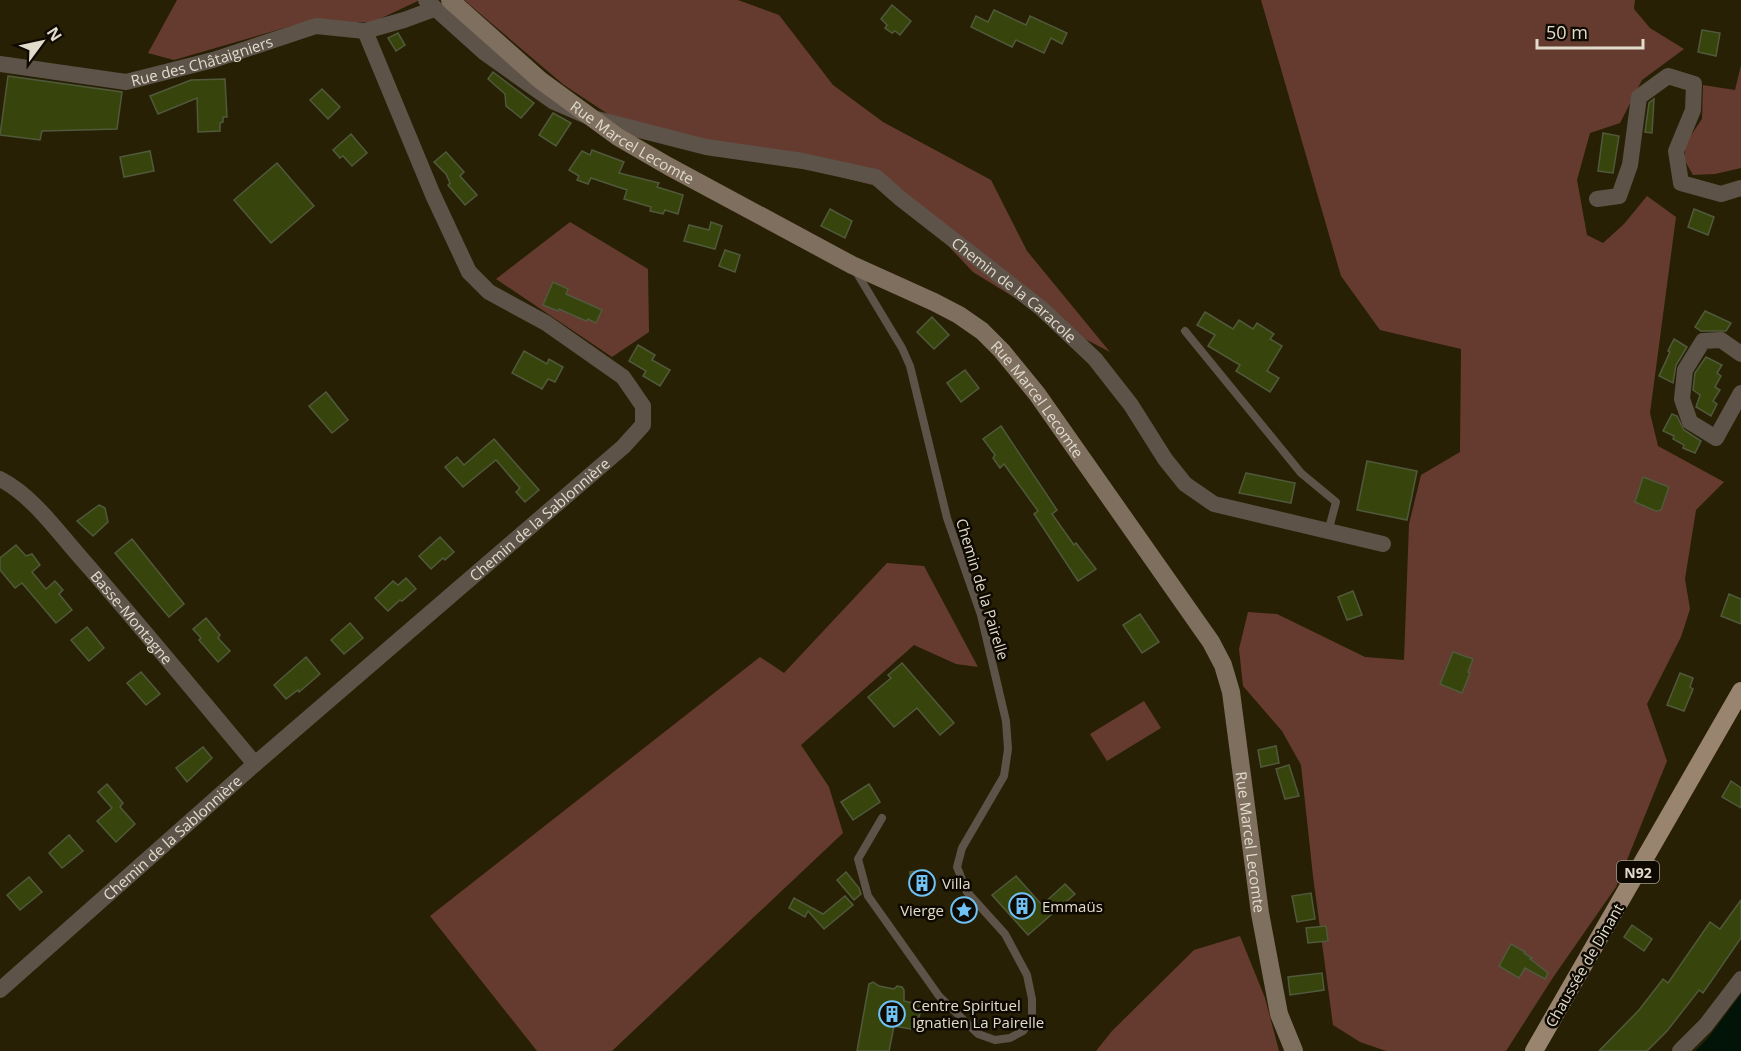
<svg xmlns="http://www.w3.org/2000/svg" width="1741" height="1051" font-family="'Open Sans',sans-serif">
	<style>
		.green { fill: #663b2f }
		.water { fill: #021407 }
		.building { fill: #37450c; stroke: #50593c; stroke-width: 1.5 }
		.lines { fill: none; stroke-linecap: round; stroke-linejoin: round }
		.lane { stroke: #5d5349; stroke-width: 8 }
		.street { stroke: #5d5349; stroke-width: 16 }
		.secondary { stroke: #7f6f5f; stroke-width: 18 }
		.primary { stroke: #998470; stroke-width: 18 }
		.labels { text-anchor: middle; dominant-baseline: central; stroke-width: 5; stroke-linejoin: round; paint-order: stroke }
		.shield { fill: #0e0a02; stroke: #a19c8f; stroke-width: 1.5 }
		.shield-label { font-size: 14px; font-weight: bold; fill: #e0dbcb }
		.street-label { font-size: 15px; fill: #e0dbcb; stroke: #0e0a02 }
		.poi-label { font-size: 15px; fill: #e0dbcb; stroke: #0e0a02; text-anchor: start }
	</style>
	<rect width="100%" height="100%" fill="#282004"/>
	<!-- green -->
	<g class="green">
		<polygon points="177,0 420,0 373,22 305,22 174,60 148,53"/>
		<polygon points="464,0 738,0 779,15 833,85 883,122 991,180 1027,251 1110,352 1064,328 973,272 937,234 880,187 617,120 564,85"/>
		<polygon points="1261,0 1635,0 1634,9 1650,28 1684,49 1642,80 1620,123 1590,133 1577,180 1587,235 1603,243 1624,224 1647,196 1676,217 1650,413 1658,446 1724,482 1696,510 1685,579 1690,609 1681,637 1647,704 1667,761 1616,887 1554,976 1506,1051 1386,1051 1360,1042 1333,1025 1313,876 1301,765 1282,731 1243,686 1239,649 1248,612 1277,614 1365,657 1404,660 1409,524 1421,475 1460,452 1461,349 1380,330 1341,276"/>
		<polygon points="1741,65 1741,168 1715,174 1693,175 1685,161 1685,144 1702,119 1703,85 1735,90"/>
		<polygon points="570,222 648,269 649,332 612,357 496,279"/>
		<polygon points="887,563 924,566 978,667 956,664 914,645 801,745 829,787 843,833 612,1051 537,1051 430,916 760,657 784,673"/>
		<polygon points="1144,701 1161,728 1107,761 1090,734"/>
		<polygon points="1240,936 1265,998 1279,1051 1096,1051 1112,1031 1194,950"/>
	</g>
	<!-- water -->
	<polygon class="water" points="1741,994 1741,1051 1695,1051 1708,1038"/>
	<!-- building -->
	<g class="building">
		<polygon points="892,5 911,21 900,35 895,31 892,33 885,28 887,25 881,19"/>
		<polygon points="994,10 1026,25 1030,16 1067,33 1062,44 1051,38 1044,53 1016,40 1012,47 971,27 976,16 988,22"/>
		<polygon points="1702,30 1720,33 1716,56 1698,52"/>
		<polygon points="398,33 405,45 396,51 388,38"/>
		<polygon points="493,72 534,103 521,118 506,106 505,94 488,79"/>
		<polygon points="8,76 122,92 117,129 42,131 40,140 0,135"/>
		<polygon points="225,79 227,117 223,117 223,122 220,123 220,131 198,132 197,98 158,114 150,96 191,80"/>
		<polygon points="322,89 340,107 328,119 310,100"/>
		<polygon points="1654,99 1652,133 1645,132 1649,103"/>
		<polygon points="553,113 571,123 556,146 539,135"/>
		<polygon points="1603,133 1619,136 1613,173 1598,171"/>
		<polygon points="351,134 367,153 352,166 343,156 340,158 333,150"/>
		<polygon points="592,150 624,162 619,173 659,183 657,187 683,195 678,214 665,210 663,214 650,211 651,207 624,199 627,190 591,178 588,184 577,180 579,176 569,170 582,151 590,155"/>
		<polygon points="150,151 154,171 124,177 120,157"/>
		<polygon points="446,152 464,172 460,176 477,195 465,205 448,185 450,183 446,174 434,162"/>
		<polygon points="277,163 314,206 271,243 234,200"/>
		<polygon points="830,209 852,221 845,238 821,226"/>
		<polygon points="1694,209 1714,217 1708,235 1688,227"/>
		<polygon points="711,222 722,226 715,249 684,241 689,225 709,230"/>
		<polygon points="725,250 740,255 735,272 719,266"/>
		<polygon points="553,282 568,289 566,294 602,310 596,323 588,319 586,321 559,309 558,311 543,305"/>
		<polygon points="1705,311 1731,323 1726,331 1701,331 1695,327"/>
		<polygon points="1205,312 1233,329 1239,320 1253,329 1257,323 1274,334 1270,339 1282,346 1267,371 1279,378 1270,392 1236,371 1240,365 1208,346 1215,335 1197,325"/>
		<polygon points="932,317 949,335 934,349 917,332"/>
		<polygon points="1674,339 1687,347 1676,365 1673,383 1659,376 1670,352 1668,351"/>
		<polygon points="638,345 655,355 652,360 670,370 660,386 643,376 646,371 629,361"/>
		<polygon points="524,351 547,364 549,359 563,367 555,382 548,379 542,389 512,373"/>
		<polygon points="1706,357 1722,365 1717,373 1721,376 1715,387 1720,390 1713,401 1717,404 1711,416 1696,407 1700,395 1693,390 1695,373"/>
		<polygon points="965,370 979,388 961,402 947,383"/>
		<polygon points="326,392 348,420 332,433 309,406"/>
		<polygon points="1672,414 1677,416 1684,430 1701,441 1695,453 1683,448 1684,445 1673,439 1674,436 1663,431"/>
		<polygon points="1001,426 1057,510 1052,514 1074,545 1076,543 1096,569 1078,581 1034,514 1038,511 1004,464 1000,468 993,458 995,455 983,439"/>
		<polygon points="494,439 539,490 525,502 516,492 520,488 496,460 463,487 445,467 457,457 464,465"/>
		<polygon points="1367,461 1417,471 1407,520 1357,510"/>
		<polygon points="1246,473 1295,483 1291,503 1239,493"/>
		<polygon points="1643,477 1669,487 1661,510 1656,511 1635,502"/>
		<polygon points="99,505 105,508 108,522 93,536 77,521"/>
		<polygon points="440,537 454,552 445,560 443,558 431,569 419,556"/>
		<polygon points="132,539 184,604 169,617 115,553"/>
		<polygon points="16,545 26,556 32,554 40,565 32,572 46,589 55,581 63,590 59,594 72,610 56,623 22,583 15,588 0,570 0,558"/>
		<polygon points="406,578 416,589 402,601 400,600 388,611 375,598 393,581 398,585"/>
		<polygon points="1353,591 1362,615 1347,620 1338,597"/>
		<polygon points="1729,594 1741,599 1741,624 1721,616"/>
		<polygon points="1140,614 1159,642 1142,653 1123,625"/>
		<polygon points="206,618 220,635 218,638 230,651 218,662 199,640 201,638 193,629"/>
		<polygon points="350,623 363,638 344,654 331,640"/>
		<polygon points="87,627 104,648 89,661 71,640"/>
		<polygon points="1453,652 1473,659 1468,672 1470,673 1462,693 1440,684"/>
		<polygon points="306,657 320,674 299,692 298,690 286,699 274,685"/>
		<polygon points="902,663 954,723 940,735 917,708 894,727 868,697 891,678 888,675"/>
		<polygon points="141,672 160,694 146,705 127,683"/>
		<polygon points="1680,673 1693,678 1690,687 1693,689 1684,711 1667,705"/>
		<polygon points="1276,746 1279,763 1261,767 1258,750"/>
		<polygon points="203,747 212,758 187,782 176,768"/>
		<polygon points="1289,765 1299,796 1285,799 1276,769"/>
		<polygon points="1731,781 1741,788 1741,808 1722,797"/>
		<polygon points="107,784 123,803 120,807 135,824 116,842 97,821 112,808 98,792"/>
		<polygon points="869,784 880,802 853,820 841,802"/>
		<polygon points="69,835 83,851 62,868 49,853"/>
		<polygon points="926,870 927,877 933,876 934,890 912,892 910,872"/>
		<polygon points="846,872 859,888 861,894 854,900 837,880"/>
		<polygon points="1016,876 1042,905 1065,884 1075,894 1028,935 992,895"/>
		<polygon points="29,877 42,892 20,910 7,895"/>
		<polygon points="1311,893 1315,919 1297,922 1292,896"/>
		<polygon points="845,896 853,905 824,929 808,911 805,917 789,908 794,898 823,914"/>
		<polygon points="1741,900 1741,938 1703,993 1699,990 1667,1031 1647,1051 1599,1051 1639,1010 1663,979 1668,983 1710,922 1720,929"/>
		<polygon points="1632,925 1652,939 1644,951 1624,937"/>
		<polygon points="1326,926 1328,941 1308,943 1306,928"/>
		<polygon points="1511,944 1525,952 1524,953 1532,958 1530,959 1548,973 1545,979 1525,968 1519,978 1499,966"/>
		<polygon points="1322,973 1324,990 1290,995 1288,977"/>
		<polygon points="873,982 879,986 894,989 897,986 902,987 904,990 904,1001 922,1005 916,1030 894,1026 889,1051 857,1051 869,984"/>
	</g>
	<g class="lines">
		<!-- lane -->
		<g class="lane">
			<polyline points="855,270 902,348 910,366 947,518 981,615 1006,721 1008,749 1004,776 962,848 957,867 967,892 1005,934 1027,975 1032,999 1032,1017 1023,1031 1010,1038 995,1040 978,1034 939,996 868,896 858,859 882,818"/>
			<polyline points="1185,331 1301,473 1336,502 1328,532"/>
		</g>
		<!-- street -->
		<g class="street">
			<path id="s1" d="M426 0 485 53 554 102 589 117 706 147 803 161 876 177 901 199 1041 308 1095 359 1131 405 1165 459 1185 484 1214 504 1383 544"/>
			<path id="s2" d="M0 64 126 82 213 60 316 26 365 31 404 20 434 9"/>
			<polyline points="1597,199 1619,196 1630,165 1639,97 1668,76 1694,84 1693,110 1676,151 1681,183 1721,194 1741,188"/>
			<polyline points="1741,354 1721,340 1703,341 1685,370 1682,399 1690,422 1716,438 1741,393"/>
			<path id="s3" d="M0 479C33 496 56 530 81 558 140 625 197 695 255 764"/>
			<path id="s4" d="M0 990 255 764 623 447 643 425V406L623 377 546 323 489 292 469 272 433 195 365 31"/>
			<polyline points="1680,1051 1706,1025 1741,979"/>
		</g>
		<!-- secondary -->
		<path class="secondary" id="s5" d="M450 0 540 80 618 137 668 166 852 265 934 302 959 315 982 331 1002 351 1037 394 1211 642 1223 665 1231 692 1260 913 1279 1014 1294 1051"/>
		<!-- primary -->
		<polyline class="primary" points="1534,1051 1741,691"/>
	</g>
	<!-- icons -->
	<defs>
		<g id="building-ring" transform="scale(1.35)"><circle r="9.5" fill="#0e0a02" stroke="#70c2f4" stroke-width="1.5"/><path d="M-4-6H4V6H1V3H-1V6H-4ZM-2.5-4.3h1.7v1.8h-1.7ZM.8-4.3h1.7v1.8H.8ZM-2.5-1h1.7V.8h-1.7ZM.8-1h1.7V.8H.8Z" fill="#70c2f4"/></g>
		<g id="sight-ring" transform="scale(1.35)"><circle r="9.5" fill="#0e0a02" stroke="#70c2f4" stroke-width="1.5"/><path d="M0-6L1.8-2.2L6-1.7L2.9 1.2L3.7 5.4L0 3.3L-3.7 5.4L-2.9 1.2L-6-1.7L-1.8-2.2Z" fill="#70c2f4"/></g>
	</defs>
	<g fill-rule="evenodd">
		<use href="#building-ring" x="922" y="883"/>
		<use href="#building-ring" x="1022" y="906"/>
		<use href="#sight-ring" x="964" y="910"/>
		<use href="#building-ring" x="892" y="1014"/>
	</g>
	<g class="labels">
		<!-- shield labels -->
		<rect class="shield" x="1617" y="861" width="42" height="22" rx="4.5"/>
		<g class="shield-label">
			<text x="1638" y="872">N92</text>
		</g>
		<!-- street labels -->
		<g class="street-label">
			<text stroke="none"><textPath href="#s2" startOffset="206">Rue des Châtaigniers</textPath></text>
			<text stroke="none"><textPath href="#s5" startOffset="232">Rue Marcel Lecomte</textPath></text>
			<text stroke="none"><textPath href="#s1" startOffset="674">Chemin de la Caracole</textPath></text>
			<text stroke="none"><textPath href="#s5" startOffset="718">Rue Marcel Lecomte</textPath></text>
			<text stroke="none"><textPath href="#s4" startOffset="716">Chemin de la Sablonnière</textPath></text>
			<text transform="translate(983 589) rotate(73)">Chemin de la Pairelle</text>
			<text stroke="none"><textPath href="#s3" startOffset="192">Basse-Montagne</textPath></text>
			<text stroke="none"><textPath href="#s4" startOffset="230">Chemin de la Sablonnière</textPath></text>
			<text stroke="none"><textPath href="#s5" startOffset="1222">Rue Marcel Lecomte</textPath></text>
			<text transform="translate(1584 965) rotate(-60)">Chaussée de Dinant</text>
		</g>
		<!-- poi labels -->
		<g class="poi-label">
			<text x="942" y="883">Villa</text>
			<text x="1042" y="906">Emmaüs</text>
			<text x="944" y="910" text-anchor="end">Vierge</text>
			<text x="912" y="1005">Centre Spirituel<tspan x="912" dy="17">Ignatien La Pairelle</tspan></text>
		</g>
	</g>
	<!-- north arrow -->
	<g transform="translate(42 42) rotate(57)" stroke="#0e0a02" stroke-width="4.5" paint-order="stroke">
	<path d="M0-4.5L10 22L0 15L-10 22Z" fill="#e0dbcb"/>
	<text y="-9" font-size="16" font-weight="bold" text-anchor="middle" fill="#e0dbcb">N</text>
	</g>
	<!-- scale -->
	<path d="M1537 39v9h106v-9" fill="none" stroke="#e0dbcb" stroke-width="3"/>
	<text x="1546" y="39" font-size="18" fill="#e0dbcb" stroke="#0e0a02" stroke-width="4.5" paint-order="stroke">50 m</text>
</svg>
